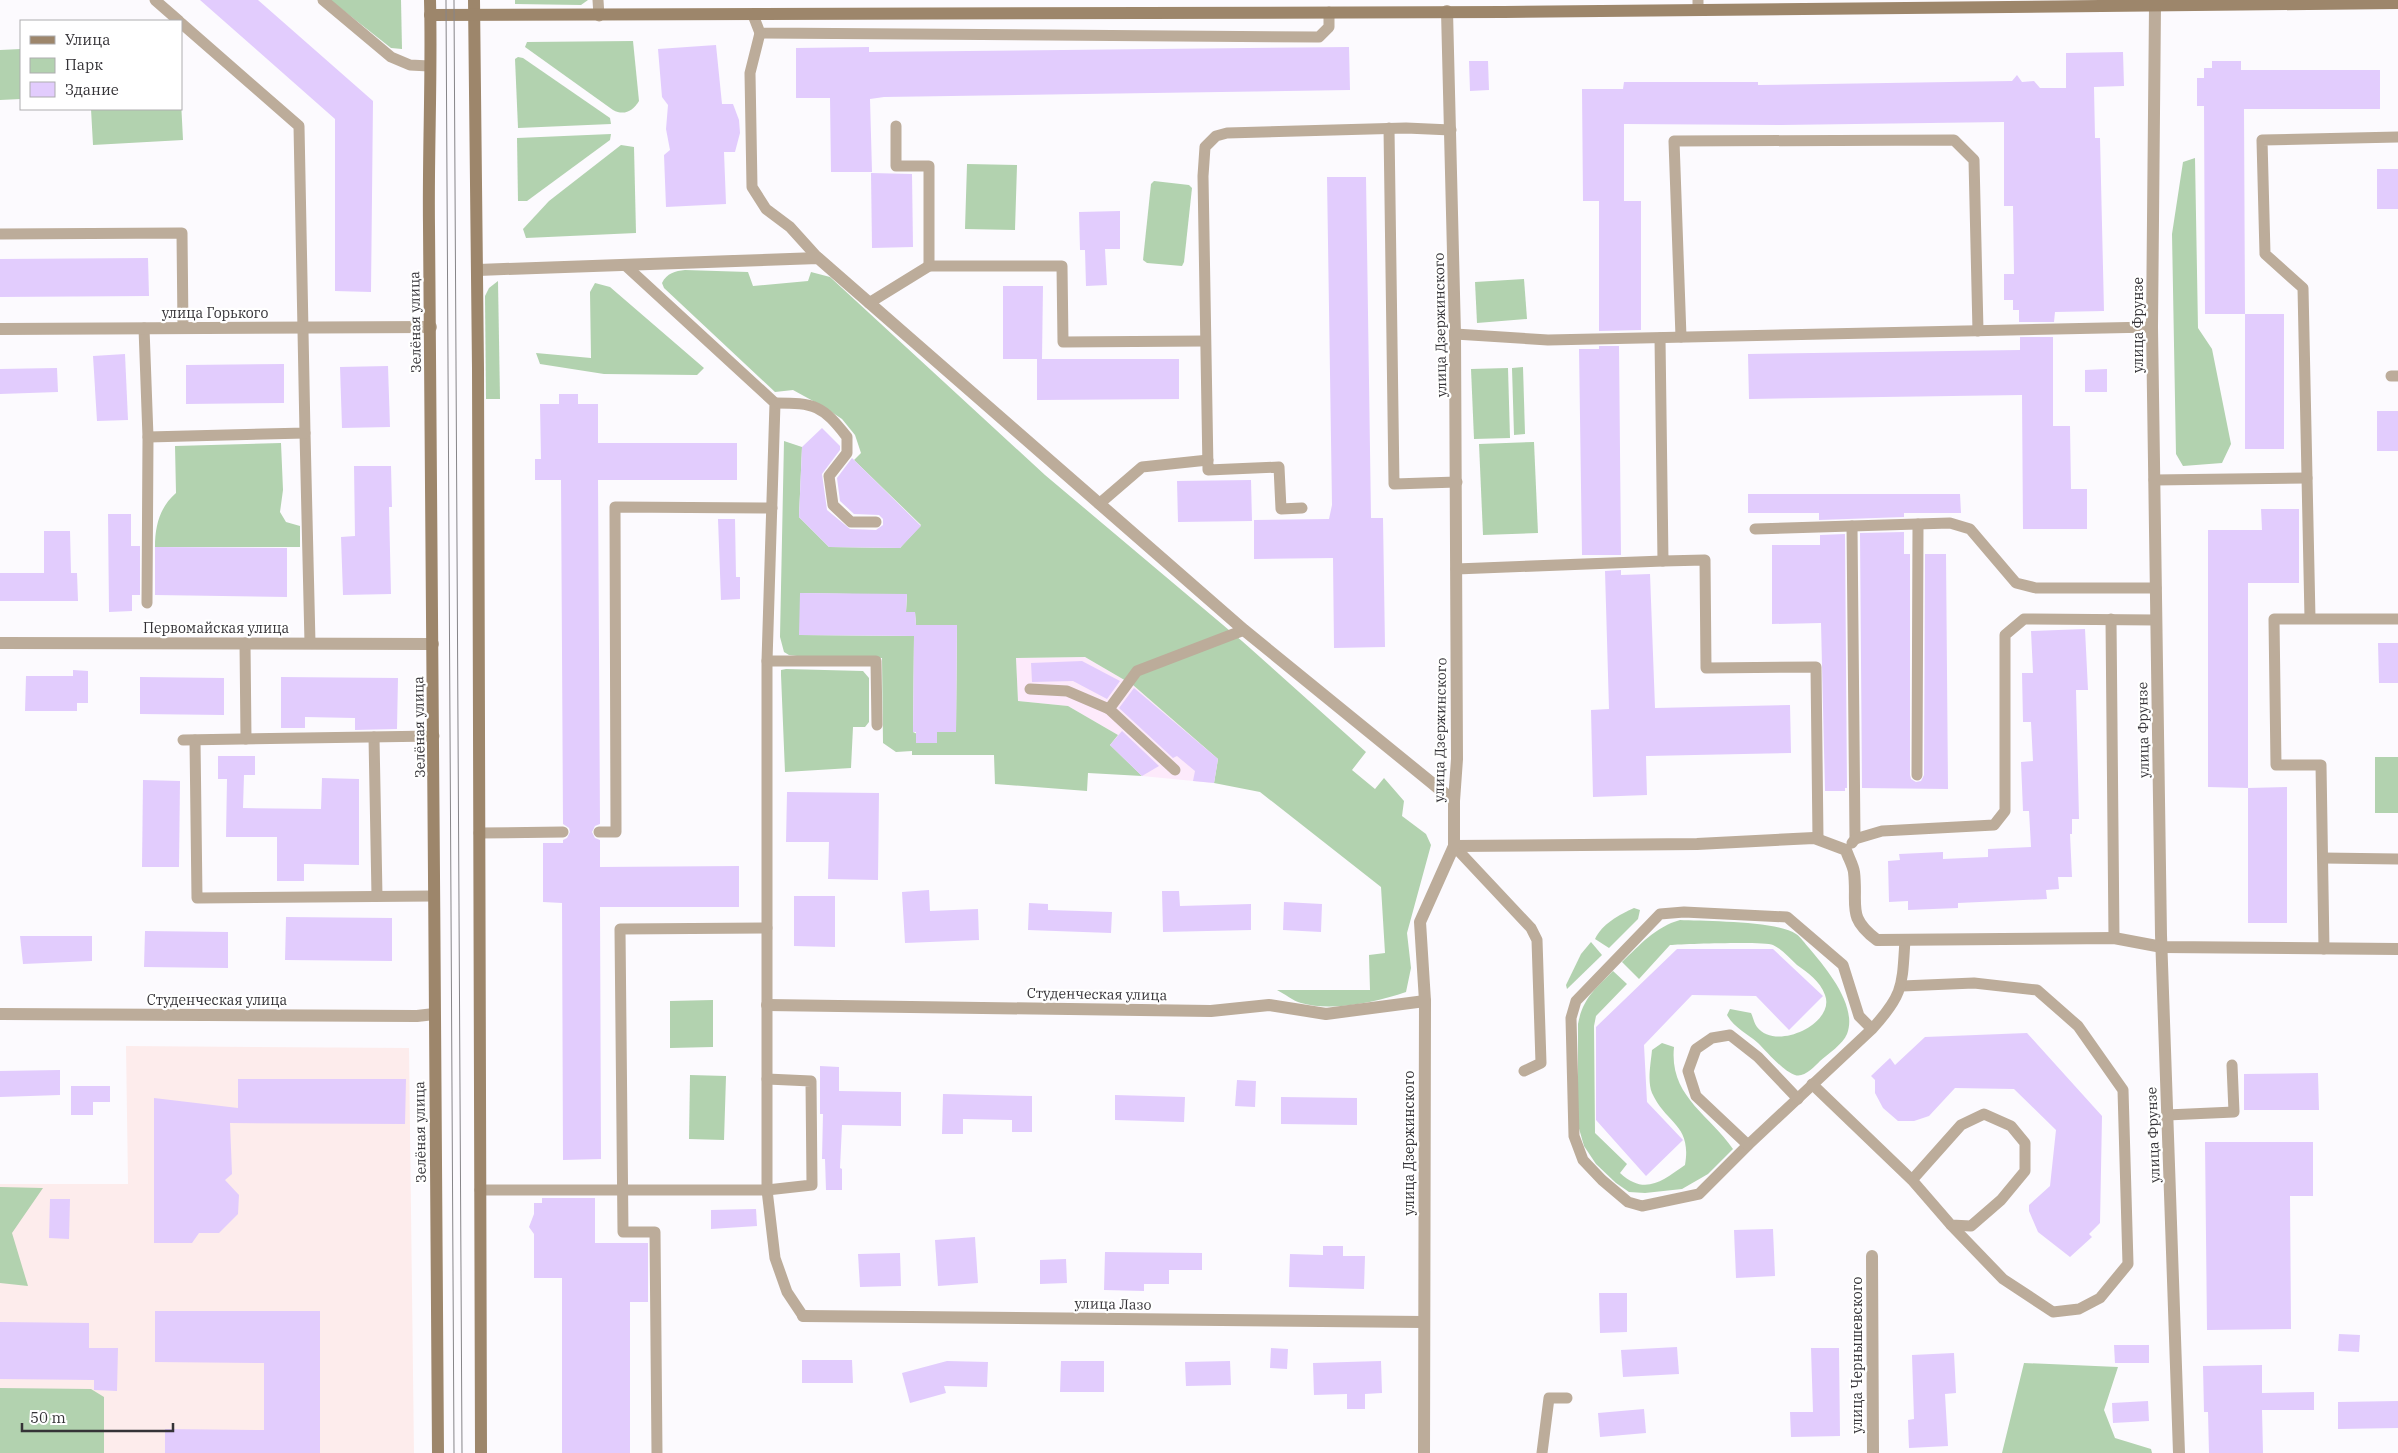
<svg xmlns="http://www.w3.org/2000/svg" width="2398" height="1453" font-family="'IBM Plex Serif',serif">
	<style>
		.industrial { fill: #fdeafb }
		.education { fill: #fdecec }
		.green { fill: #b2d2af; fill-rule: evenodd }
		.building { fill: #e2ccfd }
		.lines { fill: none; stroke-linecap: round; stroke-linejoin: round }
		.lane { stroke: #bcac9a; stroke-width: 11 }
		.street { stroke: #bcac9a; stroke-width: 12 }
		.secondary { stroke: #9d866b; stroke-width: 12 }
		.tram { stroke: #878589; stroke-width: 1 }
		.labels { text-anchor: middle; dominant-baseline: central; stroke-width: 4.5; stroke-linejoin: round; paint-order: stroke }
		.street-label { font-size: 14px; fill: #353337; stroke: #fff }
	</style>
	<rect width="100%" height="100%" fill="#fcfafe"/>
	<!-- industrial -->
	<polygon class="industrial" points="1085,657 1133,685 1218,759 1214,783 1142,776 1110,745 1118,735 1068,706 1018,701 1016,658"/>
	<!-- education -->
	<polygon class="education" points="126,1046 409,1048 414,1453 0,1453 0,1184 128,1184"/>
	<!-- green -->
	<g class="green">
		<polygon points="330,0 401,0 402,49 391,48"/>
		<polygon points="515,0 588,0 581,5 515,4"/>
		<path d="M633 41 639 101C633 111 624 116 613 110L525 47 527 42Z"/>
		<polygon points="21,49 21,99 0,100 0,50"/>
		<polygon points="518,57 523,58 610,118 611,124 518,128 515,59"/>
		<polygon points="181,101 183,140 93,145 91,109 181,109"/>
		<polygon points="611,134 610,140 527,201 518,201 517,138"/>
		<polygon points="621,145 634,147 636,233 526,238 523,229 549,201"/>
		<polygon points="2195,158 2198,328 2212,349 2231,444 2222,463 2183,466 2176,454 2172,234 2183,162"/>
		<polygon points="967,164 1017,165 1015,230 965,229"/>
		<polygon points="1154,181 1189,185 1192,188 1184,262 1182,266 1147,263 1143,260 1151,184"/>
		<path d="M685 270 748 272 753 286 808 281 811 272 830 277 1045 475 1242 641 1366 752 1352 770 1375 789 1384 778 1404 801 1402 816 1426 834 1431 845 1407 933 1411 968 1406 992C1377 1002 1332 1012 1301 1003 1293 1001 1285 994 1277 990H1370L1369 955 1385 953 1381 887 1260 792 1214 783 1218 759 1133 685 1085 657 1016 658 1018 701 1068 706 1118 735 1110 745 1142 776 1088 773 1087 791 995 784 994 755H912V751L896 752 883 743 882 658 797 656 789 655 784 652 780 637 784 441 802 447 799 517 829 547 900 548 921 525 854 460 861 453 855 435 842 419 824 407 793 390 775 392 664 288 662 283C667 273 675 271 685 270ZM800 593 907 595 906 612H915L916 625H957L956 732H937V743L913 732 914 636 800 635Z"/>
		<polygon points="1524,279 1527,319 1477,323 1475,282"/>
		<polygon points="498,281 500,399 486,399 485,296 489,288"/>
		<polygon points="595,283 610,287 704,368 697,375 604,374 540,364 536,353 591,358 590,292"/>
		<polygon points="1523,367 1525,434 1514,435 1512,368"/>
		<polygon points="1508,368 1510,438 1474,439 1471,369"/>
		<polygon points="1534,442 1538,533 1483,535 1479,444"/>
		<path d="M281 443 283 490 280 512 286 522 300 526V547H155C155 525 160 507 176 493L175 446Z"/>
		<polygon points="786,669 863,671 869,678 869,722 865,727 853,727 851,768 785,772 781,675 781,670"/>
		<rect x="2375" y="757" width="23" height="56"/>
		<path d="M1634 908 1640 910 1638 919 1609 948 1595 939C1601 925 1620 914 1634 908Z"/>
		<path d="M1680 920C1704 921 1778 921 1796 934 1801 937 1805 944 1809 948 1826 968 1858 1006 1847 1034 1843 1044 1828 1054 1820 1061 1814 1067 1804 1078 1795 1075 1784 1072 1766 1051 1758 1043 1747 1033 1734 1028 1727 1015L1730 1009 1751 1013C1753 1017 1754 1023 1757 1027 1776 1052 1836 1023 1825 995 1820 981 1808 973 1797 965 1790 959 1782 949 1773 945 1765 941 1685 944 1670 945L1639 979 1622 962C1640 945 1655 927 1680 920Z"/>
		<polygon points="1591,942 1602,955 1567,989 1566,985 1581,954"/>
		<path d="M1613 971 1627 984 1596 1016 1594 1026 1595 1133 1627 1164 1620 1173C1645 1196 1662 1181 1685 1165 1692 1124 1666 1124 1652 1093 1647 1081 1651 1062 1652 1050L1662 1043 1674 1047C1669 1096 1709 1114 1733 1149L1708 1174 1682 1189 1645 1193 1629 1192 1616 1183 1596 1164 1584 1146 1578 1125V1024C1583 998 1595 989 1613 971Z"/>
		<polygon points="713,1000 713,1047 670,1048 670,1001"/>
		<polygon points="690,1075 726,1076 724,1140 689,1139"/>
		<polygon points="0,1187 43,1188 12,1233 28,1286 0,1283"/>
		<polygon points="2024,1363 2118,1367 2104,1410 2115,1438 2151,1449 2152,1453 2002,1453"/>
		<polygon points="0,1388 91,1389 104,1397 104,1453 0,1453"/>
	</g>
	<!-- building -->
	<g class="building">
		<polygon points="200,0 258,0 373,101 371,292 335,291 335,119"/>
		<polygon points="716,45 722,104 733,104 739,120 740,133 735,152 724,152 726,204 666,207 664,155 670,150 666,129 668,105 662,97 658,49"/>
		<polygon points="869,47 869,52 1349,47 1350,90 884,97 870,99 872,172 831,172 830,98 796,98 796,48"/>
		<polygon points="2123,52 2124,86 2094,87 2095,138 2100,138 2104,311 2055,312 2054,322 2019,322 2019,310 2013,310 2013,300 2004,300 2004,274 2014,274 2013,206 2004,206 2004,122 1781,125 1624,124 1624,201 1641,201 1641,330 1599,331 1599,201 1583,201 1582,89 1623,89 1624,82 1758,82 1758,85 2012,81 2017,75 2022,82 2034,81 2040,88 2066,88 2066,53"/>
		<polygon points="1469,61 1488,61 1489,90 1470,91"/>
		<polygon points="2212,61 2241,61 2241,70 2380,70 2380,109 2244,109 2245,314 2205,314 2204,106 2197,106 2197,78 2204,78 2204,68 2212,68"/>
		<rect x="2377" y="169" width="21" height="40"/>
		<polygon points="871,173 912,174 913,247 872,248"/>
		<polygon points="1327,177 1366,177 1371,518 1383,518 1385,647 1334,648 1333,558 1254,559 1254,520 1329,519 1332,505"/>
		<polygon points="1120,211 1120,249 1105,249 1107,285 1086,286 1085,250 1080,250 1079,212"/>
		<polygon points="148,258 149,296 0,297 0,259"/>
		<polygon points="1003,286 1043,286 1042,359 1003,359"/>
		<rect x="2245" y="314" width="39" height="135"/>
		<polygon points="2020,337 2053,337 2053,426 2070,426 2071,489 2087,489 2087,529 2023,529 2022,395 1749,399 1748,354 2020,350"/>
		<polygon points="1599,346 1619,346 1621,555 1582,555 1579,349 1599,349"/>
		<polygon points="125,354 128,420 97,421 93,356"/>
		<polygon points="1037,359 1179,359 1179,399 1037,400"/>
		<polygon points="284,364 284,403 186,404 186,365"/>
		<polygon points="388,366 390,427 342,428 340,367"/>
		<polygon points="57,368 58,392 0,394 0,369"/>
		<polygon points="2107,369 2107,392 2085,392 2085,370"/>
		<polygon points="559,394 578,394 578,404 598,404 598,443 737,443 737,480 598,480 600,824 595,826 592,832 595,838 600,840 600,867 739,866 739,907 600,907 601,1159 563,1160 562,903 543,902 543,843 563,843 563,840 567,838 570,832 569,828 563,824 561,480 535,480 535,459 541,459 540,404 559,404"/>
		<rect x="2377" y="411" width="21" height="40"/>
		<polygon points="822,428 840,446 840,450 822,474 827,510 850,529 876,530 883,525 883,519 879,515 854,514 840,501 837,478 852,458 921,526 900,548 829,547 799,517 802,447"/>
		<polygon points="354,466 391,466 392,507 389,507 391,594 343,595 341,537 355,536"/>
		<polygon points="1251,480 1252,521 1178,522 1177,481"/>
		<polygon points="1748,494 1960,494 1961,513 1904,513 1904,517 1819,520 1819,513 1748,513"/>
		<polygon points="2261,509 2299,509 2299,583 2248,583 2248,788 2208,787 2208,530 2262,530"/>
		<polygon points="108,514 131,514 131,546 140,546 140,595 132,595 132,611 109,612"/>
		<polygon points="718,519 735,519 736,577 740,577 740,599 721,600"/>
		<polygon points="44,531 70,531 71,573 77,573 78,601 0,601 0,573 44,573"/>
		<polygon points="1904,532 1904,554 1910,554 1910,775 1911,779 1916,782 1921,781 1924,775 1925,554 1946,554 1948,789 1862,788 1860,533"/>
		<polygon points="1845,534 1847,788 1845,788 1845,791 1825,791 1821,623 1772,624 1772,545 1820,545 1820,535"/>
		<polygon points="155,547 287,548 287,597 155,595"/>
		<polygon points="1621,570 1621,575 1650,574 1655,708 1790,705 1791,753 1646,756 1647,795 1593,797 1591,710 1609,709 1605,571"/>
		<polygon points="800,593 907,594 906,612 915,612 916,625 957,625 956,732 937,732 937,743 916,743 916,732 913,732 914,636 799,635"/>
		<polygon points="2085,629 2088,690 2076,690 2079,819 2072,819 2072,834 2070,834 2072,877 2058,877 2059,889 2046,890 2047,899 1958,903 1958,908 1908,910 1908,901 1889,902 1888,861 1900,860 1899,854 1943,852 1943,859 1988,857 1988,849 2031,847 2029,811 2023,811 2021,762 2033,761 2031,722 2023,722 2022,673 2033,673 2031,631"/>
		<polygon points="2378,643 2398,643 2398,683 2379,683"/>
		<polygon points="1082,661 1120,681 1107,699 1073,681 1032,682 1031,663"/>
		<polygon points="73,670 88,671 88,703 77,703 77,711 25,711 26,676 73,676"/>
		<polygon points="140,677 224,678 224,715 140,714"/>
		<polygon points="281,677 398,678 397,729 355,730 355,718 305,717 305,728 281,728"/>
		<polygon points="1134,688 1218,759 1214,783 1193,781 1195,771 1177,756 1173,758 1119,708"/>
		<polygon points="1122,731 1159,766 1142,776 1110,745"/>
		<polygon points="218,756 255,756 255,775 244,775 243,808 321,809 322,778 359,779 359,865 304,864 304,881 277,881 277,837 226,837 227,779 218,779"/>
		<polygon points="143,780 180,781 179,867 142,867"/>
		<polygon points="2287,787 2287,923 2248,923 2248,788"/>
		<polygon points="787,792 879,793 878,880 828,879 829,842 786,842"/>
		<polygon points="929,890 930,911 978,909 979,940 905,943 902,892"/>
		<polygon points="1162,891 1179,891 1180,906 1251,904 1251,930 1163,932"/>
		<polygon points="794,896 835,896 835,947 794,946"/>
		<polygon points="1284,902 1322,904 1321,932 1283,930"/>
		<polygon points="1029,903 1048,904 1048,910 1112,912 1111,933 1028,930"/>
		<polygon points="286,917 392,918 392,961 285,960"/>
		<polygon points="145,931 228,932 228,968 144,967"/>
		<polygon points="20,936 92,936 92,961 23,964"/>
		<polygon points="1677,949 1773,949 1823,996 1789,1030 1756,996 1692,995 1644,1045 1647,1102 1683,1140 1646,1176 1596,1120 1596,1027"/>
		<polygon points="2027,1033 2102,1116 2100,1223 2089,1234 2092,1237 2070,1257 2038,1232 2029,1211 2029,1205 2050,1186 2056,1130 2014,1089 1955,1088 1929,1116 1914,1121 1898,1121 1883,1108 1875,1093 1875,1080 1871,1076 1890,1058 1895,1065 1925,1037"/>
		<polygon points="820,1066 839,1067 839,1091 901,1092 901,1126 842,1125 840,1168 842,1169 842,1190 826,1190 825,1159 822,1159 823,1114 820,1114"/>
		<polygon points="60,1070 60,1095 0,1097 0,1071"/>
		<polygon points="2318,1073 2319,1110 2244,1110 2244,1074"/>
		<polygon points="238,1079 406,1079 405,1124 230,1123 232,1174 225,1180 239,1195 238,1214 219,1233 199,1233 192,1243 154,1243 154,1098 238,1108"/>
		<polygon points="1237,1080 1256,1081 1255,1107 1235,1106"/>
		<polygon points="71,1086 110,1086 110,1102 93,1102 93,1115 71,1115"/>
		<polygon points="943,1094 1032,1096 1032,1132 1012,1132 1012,1120 963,1119 963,1134 942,1134"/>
		<polygon points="1115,1095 1185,1097 1184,1122 1115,1120"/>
		<polygon points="1281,1097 1357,1098 1357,1125 1281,1124"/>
		<polygon points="2205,1142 2313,1142 2313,1196 2290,1196 2291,1329 2207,1330"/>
		<polygon points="542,1198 595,1198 595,1243 648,1243 648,1302 630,1302 630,1453 562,1453 562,1278 534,1278 534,1234 529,1227 534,1214 534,1203 542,1203"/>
		<polygon points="50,1199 70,1199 69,1239 49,1238"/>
		<polygon points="756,1209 757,1226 711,1229 711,1210"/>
		<polygon points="1773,1229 1775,1276 1736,1278 1734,1230"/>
		<polygon points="975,1237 978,1283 938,1286 935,1240"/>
		<polygon points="1323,1246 1343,1246 1343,1256 1365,1256 1364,1289 1289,1287 1290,1254 1323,1255"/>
		<polygon points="1105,1252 1202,1253 1202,1270 1169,1270 1169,1284 1144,1284 1144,1291 1104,1290"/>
		<polygon points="900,1253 901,1286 860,1287 858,1254"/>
		<polygon points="1066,1259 1067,1283 1040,1284 1040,1260"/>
		<polygon points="1599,1293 1627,1293 1627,1332 1600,1333"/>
		<polygon points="155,1311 320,1311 320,1453 165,1453 165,1429 264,1430 264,1363 155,1362"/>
		<polygon points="0,1322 89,1323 89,1348 118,1348 117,1391 94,1390 94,1380 0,1379"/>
		<polygon points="2339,1334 2360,1335 2359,1352 2338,1351"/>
		<polygon points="2114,1345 2149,1345 2149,1363 2115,1363"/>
		<polygon points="1677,1347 1679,1374 1623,1377 1621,1350"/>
		<polygon points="1271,1348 1288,1349 1287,1369 1270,1368"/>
		<polygon points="1811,1348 1839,1348 1840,1436 1791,1437 1790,1412 1813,1412"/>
		<polygon points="1954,1353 1956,1393 1945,1394 1948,1446 1909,1448 1908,1420 1914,1419 1912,1355"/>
		<polygon points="802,1360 852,1360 853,1383 802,1383"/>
		<polygon points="947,1361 988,1362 987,1387 944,1386 946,1393 910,1403 902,1373"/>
		<polygon points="1061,1361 1104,1361 1104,1392 1060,1392"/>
		<polygon points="1230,1361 1231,1385 1186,1386 1185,1362"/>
		<polygon points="1381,1361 1382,1393 1365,1394 1365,1409 1347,1409 1347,1394 1314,1395 1313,1363"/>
		<polygon points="2262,1365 2262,1393 2314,1392 2314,1410 2262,1410 2263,1453 2209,1453 2208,1412 2204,1412 2203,1366"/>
		<polygon points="2148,1401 2149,1421 2113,1423 2112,1403"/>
		<polygon points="2398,1401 2398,1428 2338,1429 2338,1402"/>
		<polygon points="1644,1409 1646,1433 1600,1437 1598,1413"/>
	</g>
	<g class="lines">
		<!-- lane -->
		<g class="lane">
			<polyline points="155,0 179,21"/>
			<polyline points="323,0 391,57 410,65 429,66"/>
			<polyline points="598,0 599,16"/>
			<polyline points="1698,0 1698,10"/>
			<polyline points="753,15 760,33 1319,37 1329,27 1329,12"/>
			<polyline points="760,33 750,73 752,187 766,209 790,227 818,258"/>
			<polyline points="896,126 896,166 929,166 929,266"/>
			<polyline points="1389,128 1394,484 1457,482"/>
			<polyline points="0,234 182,233 183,328"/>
			<polyline points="626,266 775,403 767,661 767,1190 775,1258 787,1292 803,1316"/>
			<polyline points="869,303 929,266 1062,266 1063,342 1205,341"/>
			<polyline points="144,328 148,437 147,603"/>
			<polyline points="1455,334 1548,340 2152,327"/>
			<polyline points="1681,337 1674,141 1954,140 1974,160 1978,331"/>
			<polyline points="1660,338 1663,561 1705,560 1706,668 1816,667 1818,839"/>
			<polyline points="2391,376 2398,376"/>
			<path d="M775 403C815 403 822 405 847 437V453L829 476 833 505 851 522H876"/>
			<polyline points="305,433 310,643"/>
			<polyline points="148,437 305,433 299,126 181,23"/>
			<polyline points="2154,480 2307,478"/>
			<polyline points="1099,504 1142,467 1208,460"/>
			<polyline points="1302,508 1281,509 1279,467 1208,470 1203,176 1205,147 1216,136 1227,133 1406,128 1451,130"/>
			<polyline points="1852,526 1855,839 1852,843"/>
			<polyline points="1755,529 1950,523 1970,529 2016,583 2036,588 2156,588"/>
			<polyline points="1456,569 1663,561"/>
			<polyline points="2310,618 2303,288 2265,254 2262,140 2398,137"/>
			<polyline points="2111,619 2114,938"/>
			<polyline points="245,643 246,739"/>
			<polyline points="767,661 876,661 877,725"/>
			<polyline points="1030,689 1067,691 1109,709 1175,770"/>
			<polyline points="1109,709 1137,671 1244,630"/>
			<polyline points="374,737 377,896"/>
			<polyline points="183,740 434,736"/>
			<polyline points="195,740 197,898 434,896"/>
			<polyline points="1917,775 1918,524"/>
			<polyline points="599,832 616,832 615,507 772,508"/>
			<polyline points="479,833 563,832"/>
			<polyline points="1855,839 1882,831 1994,825 2005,811 2005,635 2024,619 2156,620"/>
			<polyline points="1454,846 1531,928 1537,940 1541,1063 1524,1071"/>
			<polyline points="2323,858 2398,859"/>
			<polyline points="2324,949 2321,765 2276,765 2274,619 2398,619"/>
			<polyline points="1902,986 1974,983 2037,990 2078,1026 2123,1090 2128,1264 2100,1298 2079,1309 2053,1312 2003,1279 1951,1225"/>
			<path d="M1872 1029 1859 1016 1843 965 1787 917 1684 912 1660 914 1576 1001 1571 1018 1574 1136 1583 1160 1602 1180 1628 1202 1642 1206 1699 1194 1748 1145 1872 1029C1904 994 1902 986 1905 940"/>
			<polyline points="1812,1084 1912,1180 1951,1225 1971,1226 2001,1200 2025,1171 2025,1143 2011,1126 1984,1114 1961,1125 1912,1180"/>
			<polyline points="2167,1115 2234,1112 2232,1065"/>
			<polyline points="1748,1145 1696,1096 1688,1071 1696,1049 1712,1038 1730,1035 1758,1057 1798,1099"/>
			<polyline points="480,1190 767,1190 812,1185 811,1081 767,1079"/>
			<polyline points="657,1453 655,1232 623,1232 620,929 767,928"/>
			<polyline points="1542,1453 1549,1398 1567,1398"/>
		</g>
		<!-- street -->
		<g class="street">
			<polyline points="2155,6 2152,327 2161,935 2179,1453"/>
			<polyline points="478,270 818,258 1244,630 1454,801"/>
			<polyline points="0,329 431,327"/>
			<polyline points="0,643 433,644"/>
			<path d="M1454 846 1697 844 1814 838 1846 850C1848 857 1853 865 1854 872 1858 906 1846 917 1877 940L2114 938 2162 947 2398 949"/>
			<polyline points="767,1005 1211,1011 1269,1005 1326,1014 1425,1001"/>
			<polyline points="0,1014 417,1016 434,1014"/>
			<polyline points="1872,1256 1873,1453"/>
			<polyline points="803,1316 1423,1322"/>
			<polyline points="1424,1453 1425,1001 1420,922 1454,846 1454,801 1457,759 1455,334 1447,11"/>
		</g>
		<!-- secondary -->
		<g class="secondary">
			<path d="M430 0C432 75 428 151 429 226 434 635 434 1044 438 1453"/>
			<polyline points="474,0 478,368 481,1453"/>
			<polyline points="430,15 1504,12 2398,3"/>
		</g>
		<!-- tram -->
		<g class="tram">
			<polyline points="446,0 454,1453"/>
			<polyline points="454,0 462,1453"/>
		</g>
	</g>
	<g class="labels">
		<!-- street labels -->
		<g class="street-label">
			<text x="215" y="313">улица Горького</text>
			<text transform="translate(415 322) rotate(-91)">Зелёная улица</text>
			<text transform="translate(1440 325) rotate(-91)">улица Дзержинского</text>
			<text transform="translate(2138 325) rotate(-90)">улица Фрунзе</text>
			<text x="216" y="628">Первомайская улица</text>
			<text transform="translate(419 727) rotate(-91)">Зелёная улица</text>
			<text transform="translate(1440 730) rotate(-89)">улица Дзержинского</text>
			<text transform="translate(2143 730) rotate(-91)">улица Фрунзе</text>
			<text transform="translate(1097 994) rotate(1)">Студенческая улица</text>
			<text x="217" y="1000">Студенческая улица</text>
			<text transform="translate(420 1132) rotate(-91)">Зелёная улица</text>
			<text transform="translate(2153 1135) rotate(-92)">улица Фрунзе</text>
			<text transform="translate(1409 1143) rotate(-90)">улица Дзержинского</text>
			<text transform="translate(1113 1304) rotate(1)">улица Лазо</text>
			<text transform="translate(1857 1355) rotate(-90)">улица Чернышевского</text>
		</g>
	</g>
	<!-- legend -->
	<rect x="20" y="20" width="162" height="90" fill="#ffffff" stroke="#aeadaf"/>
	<rect x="30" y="36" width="25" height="8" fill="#9d866b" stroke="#aeadaf"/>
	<text x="65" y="45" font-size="15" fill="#353337">Улица</text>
	<rect x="30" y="58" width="25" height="15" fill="#b2d2af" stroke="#aeadaf"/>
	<text x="65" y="70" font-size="15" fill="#353337">Парк</text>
	<rect x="30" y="82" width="25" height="15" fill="#e2ccfd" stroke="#aeadaf"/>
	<text x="65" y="95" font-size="15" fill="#353337">Здание</text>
	<!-- scale -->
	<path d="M22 1423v8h151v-8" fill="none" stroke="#353337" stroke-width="2.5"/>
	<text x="30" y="1423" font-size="15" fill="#353337" stroke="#ffffff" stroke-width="4" paint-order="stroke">50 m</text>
</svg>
